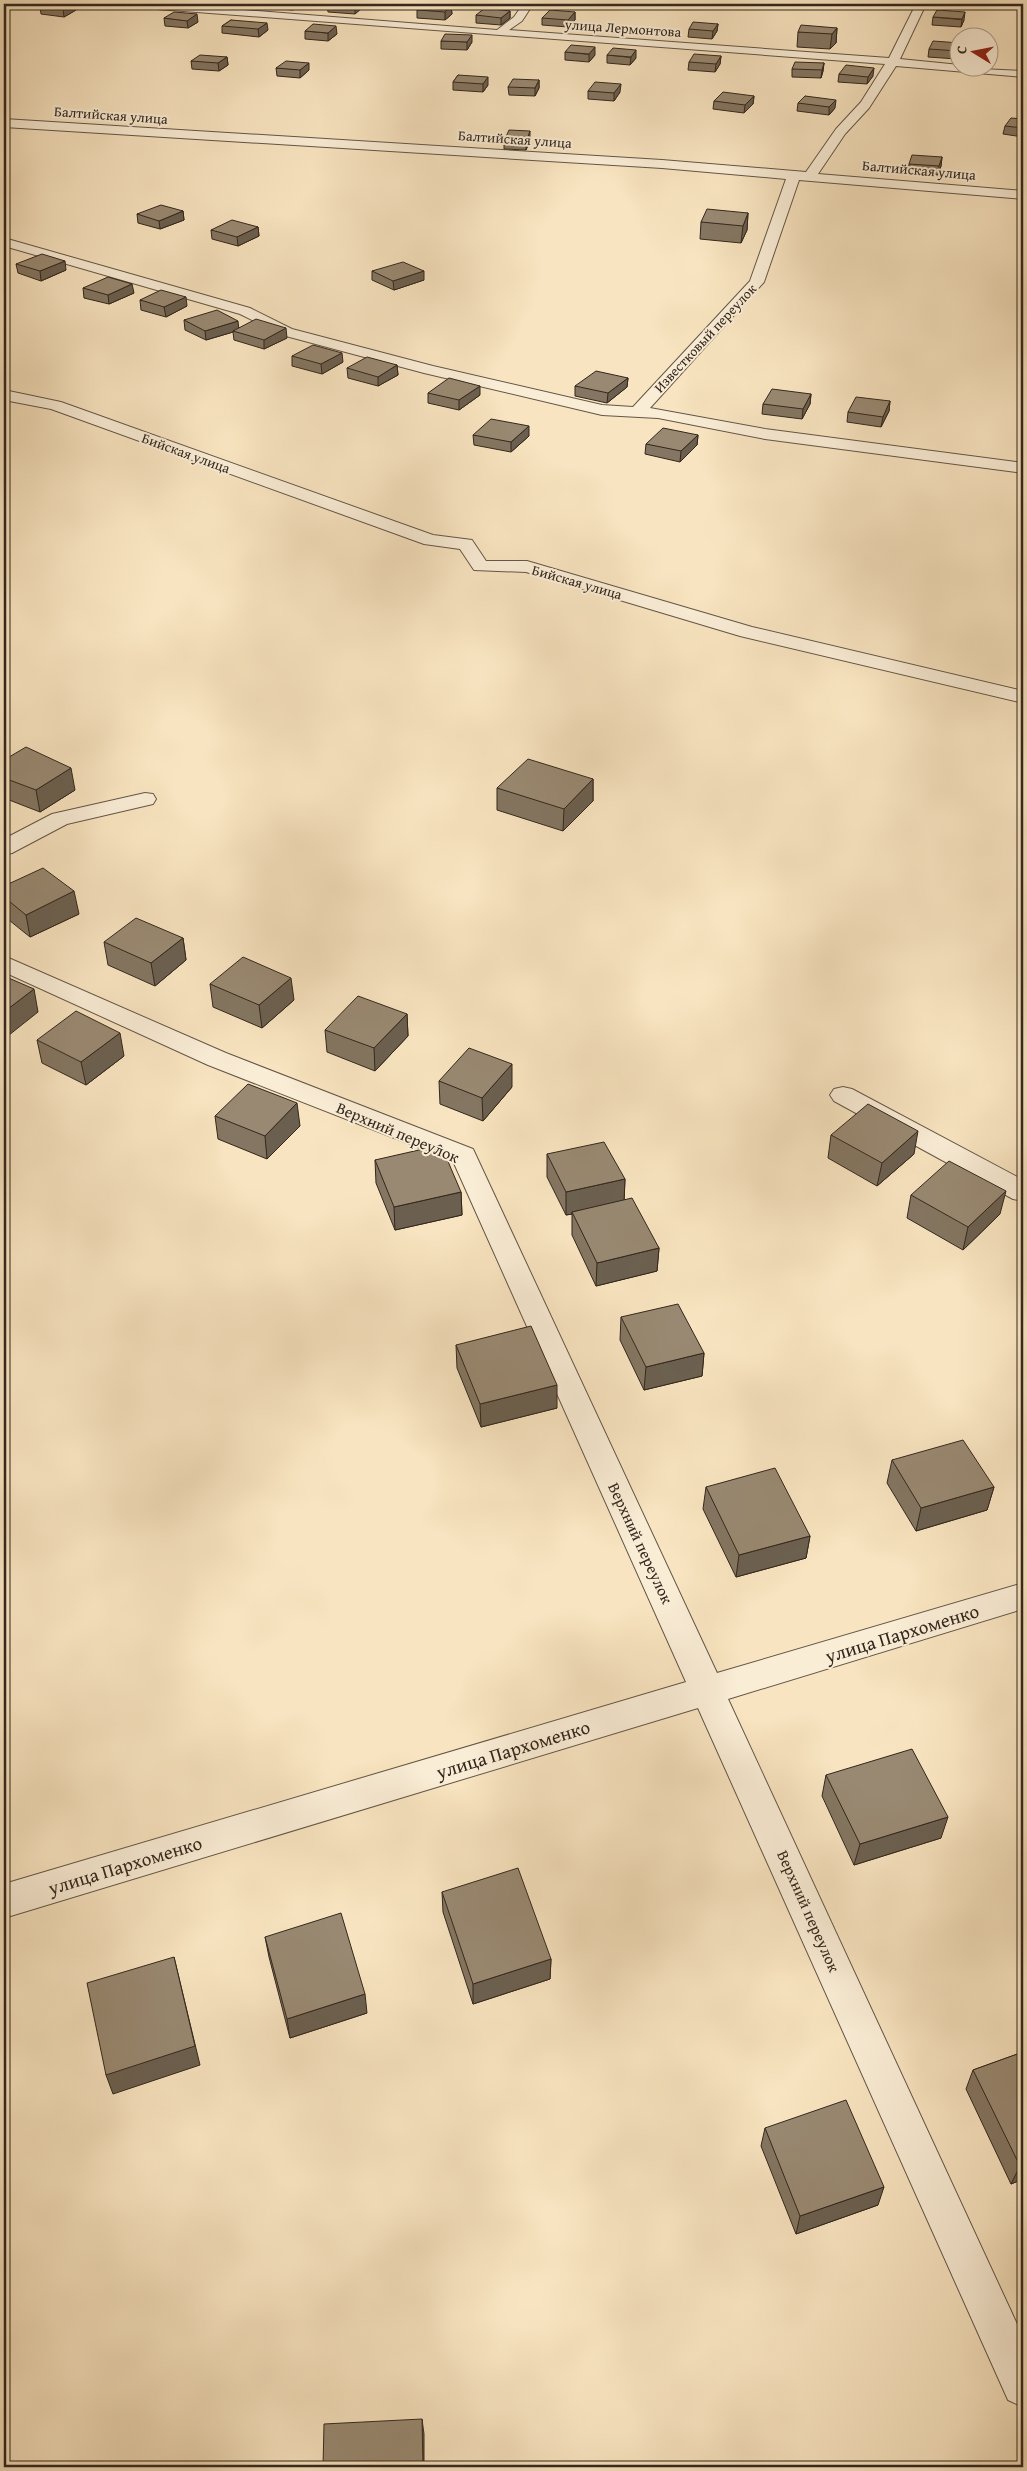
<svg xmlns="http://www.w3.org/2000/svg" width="1027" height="2471" font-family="'Gentium Book Plus',serif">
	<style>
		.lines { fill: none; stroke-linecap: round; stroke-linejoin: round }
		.minor-casing { stroke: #645646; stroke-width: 2 }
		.minor { fill: #faedd6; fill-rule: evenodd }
		.wall { fill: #847662; stroke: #33271d }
		.shaded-wall { fill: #6b6050; stroke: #33271d }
		.building { fill: #998972; stroke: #33271d }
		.labels { text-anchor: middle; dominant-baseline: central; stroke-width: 4; stroke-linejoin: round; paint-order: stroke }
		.far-street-label { font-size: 14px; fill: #33271d; stroke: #faedd6 }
		.street-label { font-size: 16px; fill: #33271d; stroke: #faedd6 }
		.near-street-label { font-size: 19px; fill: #33271d; stroke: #faedd6 }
	</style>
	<rect width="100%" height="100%" fill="#f8e4c0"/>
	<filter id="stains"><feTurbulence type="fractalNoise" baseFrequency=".004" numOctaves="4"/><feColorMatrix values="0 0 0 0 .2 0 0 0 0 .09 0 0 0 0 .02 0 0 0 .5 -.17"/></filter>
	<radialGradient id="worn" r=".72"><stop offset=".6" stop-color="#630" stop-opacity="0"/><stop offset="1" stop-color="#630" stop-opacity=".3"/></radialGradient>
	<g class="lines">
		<!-- minor casing -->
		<g class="minor-casing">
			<g id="minor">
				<polygon points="125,4 168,4 497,30 514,17 523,4 533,4 522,21 509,30 889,58 916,4 926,4 900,59 960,65 960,68 1023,71 1023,77 896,66 869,108 845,134 818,174 1023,191 1023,199 799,180 764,282 650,408 765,429 1023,463 1023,473 765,439 658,418 602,415 424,373 282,335 240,314 4,246 4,238 250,308 292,329 433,366 602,405 633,407 750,281 786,179 662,168 4,127 4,119 662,160 806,172 836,129 861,102 885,64 130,7"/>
				<polygon points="989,4 1023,4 1023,9 994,7"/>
				<polygon points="4,390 61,402 433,535 472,540 486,561 527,561 752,627 1023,691 1023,703 740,636 526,572 474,570 460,549 424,544 51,409 4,400"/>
				<polygon points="145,793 153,794 156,799 153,804 67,824 12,853 4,855 4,839 52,814"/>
				<polygon points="4,956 226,1053 473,1149 717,1673 1023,1583 1023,1609 728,1699 1023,2337 1023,2407 1008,2400 698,1708 4,1918 4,1884 686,1682 453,1161 208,1065 4,972"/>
				<polygon points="843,1087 852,1089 1023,1180 1023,1201 1013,1199 834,1101 830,1095 834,1089"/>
			</g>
		</g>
		<!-- minor -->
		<use href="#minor" class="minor"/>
	</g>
	<!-- wall -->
	<g class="wall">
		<polygon points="46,4 75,4 76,10 64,17 41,14 40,7"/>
		<polygon points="268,4 301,4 293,10 268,8"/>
		<polygon points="327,4 364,4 364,6 355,14 328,12"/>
		<polygon points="886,4 912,4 909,9 886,7"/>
		<polygon points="451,6 452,14 445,20 417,18 417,10"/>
		<polygon points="510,11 510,18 501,25 476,23 476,15"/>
		<polygon points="575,12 575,20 568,27 542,25 542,18"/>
		<polygon points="933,17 964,20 961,27 932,25"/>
		<polygon points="164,18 198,22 188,28 165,26"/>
		<polygon points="231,20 268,30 259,37 222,33 222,26"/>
		<polygon points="718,24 717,31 712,39 688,37 689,29"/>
		<polygon points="837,28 836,43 830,49 797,47 798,32"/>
		<polygon points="305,31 337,34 328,41 305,39"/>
		<polygon points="441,41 472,42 467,50 441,49"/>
		<polygon points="960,43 957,59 928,57 929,49"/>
		<polygon points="565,52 595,55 589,62 565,60"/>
		<polygon points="607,55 636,58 630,65 607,63"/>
		<polygon points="721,56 720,64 715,72 688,70 689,62"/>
		<polygon points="227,57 228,65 219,71 192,69 191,61"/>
		<polygon points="824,63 823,71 821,78 792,77 792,69"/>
		<polygon points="276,68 309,70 300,78 277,76"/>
		<polygon points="839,74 873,76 867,84 838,82"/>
		<polygon points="458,75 488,85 483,92 453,90 453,82"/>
		<polygon points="539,80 539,88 535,96 509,95 508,87"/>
		<polygon points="588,91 620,92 614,101 588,99"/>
		<polygon points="754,96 753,104 744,113 713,109 714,101"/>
		<polygon points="805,96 835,108 829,115 797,111 798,103"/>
		<polygon points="1023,119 1023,137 1003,134 1005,126"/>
		<polygon points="530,140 526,150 504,149 504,141"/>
		<polygon points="942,157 941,166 938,175 908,172 909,164"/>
		<polygon points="183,211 184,220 160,229 138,223 137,214"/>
		<polygon points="748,213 747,230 741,243 700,239 701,222"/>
		<polygon points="258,227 259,236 238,246 212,239 211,230"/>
		<polygon points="16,264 66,270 41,281 18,273"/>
		<polygon points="372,271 424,280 394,290 372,280"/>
		<polygon points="83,288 134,293 109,304 84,298"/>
		<polygon points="140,300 187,306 166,317 141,310"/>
		<polygon points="184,320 239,328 287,338 264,349 234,340 233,332 206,340 185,330"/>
		<polygon points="292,356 343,362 322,374 292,366"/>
		<polygon points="397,365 398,375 378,386 348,378 347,368"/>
		<polygon points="628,378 627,387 607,403 575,396 575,386"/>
		<polygon points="428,393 480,395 459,410 428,403"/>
		<polygon points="811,394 810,404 802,419 762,414 763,404"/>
		<polygon points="890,401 889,411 881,427 847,422 848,412"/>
		<polygon points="473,435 529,436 511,452 474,445"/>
		<polygon points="698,435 697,445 680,462 645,454 646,444"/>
		<polygon points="4,760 75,790 40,812 4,798"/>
		<polygon points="593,779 593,801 563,831 497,810 497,788"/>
		<polygon points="4,886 79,914 30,937 4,916"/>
		<polygon points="183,938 186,960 155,986 108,965 104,942"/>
		<polygon points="210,984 294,1000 262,1028 213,1007"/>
		<polygon points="407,1014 408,1036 375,1071 327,1052 325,1030"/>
		<polygon points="37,1040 124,1056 86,1085 42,1063"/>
		<polygon points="439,1081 512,1087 483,1121 440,1104"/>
		<polygon points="215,1116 300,1126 267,1159 218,1139"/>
		<polygon points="831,1135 914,1154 877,1186 828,1158"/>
		<polygon points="547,1154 625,1179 624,1200 659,1248 657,1271 596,1286 572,1235 572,1214 566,1215 547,1177"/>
		<polygon points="375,1160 461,1192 462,1215 395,1230 376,1183"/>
		<polygon points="911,1195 1000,1214 963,1250 907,1218"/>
		<polygon points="621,1317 704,1353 702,1376 644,1390 620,1340"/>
		<polygon points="456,1345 557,1408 481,1427 457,1368"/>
		<polygon points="892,1460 994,1487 987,1510 916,1531 887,1483"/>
		<polygon points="706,1487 810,1536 806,1558 736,1577 703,1509"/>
		<polygon points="826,1775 941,1838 854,1865 822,1796"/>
		<polygon points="442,1892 551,1959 550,1979 473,2004 443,1912"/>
		<polygon points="265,1937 367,2013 290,2038 269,1957"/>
		<polygon points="1023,2052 1023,2179 1011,2184 966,2089 973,2070"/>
		<polygon points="765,2128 878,2205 796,2234 761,2146"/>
	</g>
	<!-- shaded-wall -->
	<g class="shaded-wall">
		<polygon points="4,4 11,4 4,7"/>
		<polygon points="72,4 75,4 76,10 64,17 63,9"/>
		<polygon points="293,4 301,4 293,10"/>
		<polygon points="358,4 364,4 364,6 355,14 355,6"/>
		<polygon points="451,6 452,14 445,20 445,12"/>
		<polygon points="510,11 510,18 501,25 501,18"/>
		<polygon points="575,12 575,20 568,27 568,20"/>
		<polygon points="965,12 964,20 961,27 962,19"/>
		<polygon points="197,14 198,22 188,28 187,21"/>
		<polygon points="267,23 268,30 259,37 258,29"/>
		<polygon points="718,24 717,31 712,39 713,31"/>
		<polygon points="336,26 337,34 328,41 328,33"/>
		<polygon points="837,28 836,43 830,49 832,34"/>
		<polygon points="472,35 472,42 467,50 467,42"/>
		<polygon points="595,47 595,55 589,62 589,54"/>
		<polygon points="960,48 960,53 957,59 958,51"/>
		<polygon points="636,50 636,58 630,65 631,57"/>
		<polygon points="721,56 720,64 715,72 716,64"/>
		<polygon points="227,57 228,65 219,71 218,63"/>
		<polygon points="309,63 309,70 300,78 300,70"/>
		<polygon points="824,63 823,71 821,78 822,70"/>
		<polygon points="874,68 873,76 867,84 868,77"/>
		<polygon points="488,77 488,85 483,92 483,84"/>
		<polygon points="539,80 539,88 535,96 535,88"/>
		<polygon points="621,84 620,92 614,101 614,93"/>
		<polygon points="754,96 753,104 744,113 745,105"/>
		<polygon points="836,100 835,108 829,115 829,107"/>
		<polygon points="530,131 530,140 526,150 526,142"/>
		<polygon points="942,157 941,166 938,175 939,166"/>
		<polygon points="183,211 184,220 160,229 159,221"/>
		<polygon points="748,213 747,230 741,243 743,226"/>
		<polygon points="258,227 259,236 238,246 237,237"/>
		<polygon points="65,261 66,270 41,281 40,271"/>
		<polygon points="424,271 424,280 394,290 393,281"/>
		<polygon points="132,284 134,293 109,304 108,295"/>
		<polygon points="186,297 187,306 166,317 164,307"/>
		<polygon points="238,321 239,330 233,331 233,332 206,340 205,331"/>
		<polygon points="286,328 287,338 264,349 264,340"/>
		<polygon points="342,353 343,362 322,374 321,364"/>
		<polygon points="397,365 398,375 378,386 378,377"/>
		<polygon points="628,378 627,387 607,403 608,393"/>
		<polygon points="480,386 480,395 459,410 459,400"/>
		<polygon points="811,394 810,404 802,419 803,409"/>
		<polygon points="890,401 889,411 881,427 883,417"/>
		<polygon points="529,426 529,436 511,452 511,442"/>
		<polygon points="698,435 697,445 680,462 681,451"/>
		<polygon points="71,768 75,790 40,812 36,790"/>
		<polygon points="593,779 593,801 563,831 564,809"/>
		<polygon points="74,891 79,914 30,937 26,915"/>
		<polygon points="183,938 186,960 155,986 151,963"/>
		<polygon points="291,978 294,1000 262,1028 259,1005"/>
		<polygon points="34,989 38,1012 4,1039 4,1012"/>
		<polygon points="407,1014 408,1036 375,1071 374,1048"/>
		<polygon points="120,1033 124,1056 86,1085 81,1062"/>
		<polygon points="512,1064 512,1087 483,1121 482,1098"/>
		<polygon points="297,1103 300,1126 267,1159 265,1136"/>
		<polygon points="918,1131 914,1154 877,1186 882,1163"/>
		<polygon points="625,1179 624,1202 572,1212 572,1214 566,1215 566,1192"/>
		<polygon points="1006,1191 1000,1214 963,1250 968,1227"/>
		<polygon points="461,1192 462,1215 395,1230 394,1207"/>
		<polygon points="659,1248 657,1271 596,1286 597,1263"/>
		<polygon points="704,1353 702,1376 644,1390 646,1367"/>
		<polygon points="557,1385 557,1408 481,1427 480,1404"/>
		<polygon points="994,1487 987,1510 916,1531 921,1508"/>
		<polygon points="810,1536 806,1558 736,1577 739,1555"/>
		<polygon points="948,1817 941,1838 854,1865 860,1844"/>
		<polygon points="174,1957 200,2065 113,2094 106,2075"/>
		<polygon points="551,1959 550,1979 473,2004 473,1984"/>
		<polygon points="365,1994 367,2013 290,2038 287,2019"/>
		<polygon points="4,2093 7,2113 4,2114"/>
		<polygon points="1023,2164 1023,2179 1011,2184 1020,2166"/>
		<polygon points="884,2187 878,2205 796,2234 800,2216"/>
		<polygon points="422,2419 424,2434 424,2467 423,2467"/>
	</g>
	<!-- building -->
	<g class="building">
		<polygon points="46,4 72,4 63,9 40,7"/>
		<polygon points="327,4 358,4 355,6"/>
		<polygon points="424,4 451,6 445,12 417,10"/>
		<polygon points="485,8 510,11 501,18 476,15"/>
		<polygon points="550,10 575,12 568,20 542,18"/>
		<polygon points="937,10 965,12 962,19 933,17"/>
		<polygon points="174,12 197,14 187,21 164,18"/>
		<polygon points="231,20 267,23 258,29 222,26"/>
		<polygon points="693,22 718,24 713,31 689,29"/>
		<polygon points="313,24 336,26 328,33 305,31"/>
		<polygon points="801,25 837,28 832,34 798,32"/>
		<polygon points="445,34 472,35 467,42 441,41"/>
		<polygon points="933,41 960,43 960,48 958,51 929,49"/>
		<polygon points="571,45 595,47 589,54 565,52"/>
		<polygon points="613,48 636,50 631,57 607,55"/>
		<polygon points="694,54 721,56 716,64 689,62"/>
		<polygon points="200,55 227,57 218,63 191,61"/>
		<polygon points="286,61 309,63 300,70 276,68"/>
		<polygon points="795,62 824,63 822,70 792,69"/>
		<polygon points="846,65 874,68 868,77 839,74"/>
		<polygon points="458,75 488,77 483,84 453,82"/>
		<polygon points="513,79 539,80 535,88 508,87"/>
		<polygon points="595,82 621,84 614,93 588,91"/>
		<polygon points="723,92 754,96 745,105 714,101"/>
		<polygon points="805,96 836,100 829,107 798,103"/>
		<polygon points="1011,118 1023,119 1023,128 1005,126"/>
		<polygon points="509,130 530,131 526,142 504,141"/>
		<polygon points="912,155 942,157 939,166 909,164"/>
		<polygon points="161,205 183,211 159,221 137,214"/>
		<polygon points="707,209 748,213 743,226 701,222"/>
		<polygon points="232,220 258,227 237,237 211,230"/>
		<polygon points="42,254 65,261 40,271 16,264"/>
		<polygon points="403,262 424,271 393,281 372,271"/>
		<polygon points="108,277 132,284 108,295 83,288"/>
		<polygon points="161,290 186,297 164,307 140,300"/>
		<polygon points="217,310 238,321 205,331 184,320"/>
		<polygon points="256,319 286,328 264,340 233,331"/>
		<polygon points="313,345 342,353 321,364 292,356"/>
		<polygon points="367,357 397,365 378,377 347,368"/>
		<polygon points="596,371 628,378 608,393 575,386"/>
		<polygon points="449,378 480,386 459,400 428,393"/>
		<polygon points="772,389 811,394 803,409 763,404"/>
		<polygon points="856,397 890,401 883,417 848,412"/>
		<polygon points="491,419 529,426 511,442 473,435"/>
		<polygon points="663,428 698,435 681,451 646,444"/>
		<polygon points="26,747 71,768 36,790 4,778 4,760"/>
		<polygon points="528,759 593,779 564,809 497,788"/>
		<polygon points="43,868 74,891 26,915 4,897 4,886"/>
		<polygon points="136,918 183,938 151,963 104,942"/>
		<polygon points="243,957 291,978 259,1005 210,984"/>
		<polygon points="4,976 34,989 4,1012"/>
		<polygon points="358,996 407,1014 374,1048 325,1030"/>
		<polygon points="76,1011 120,1033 81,1062 37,1040"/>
		<polygon points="469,1048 512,1064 482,1098 439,1081"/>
		<polygon points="248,1084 297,1103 265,1136 215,1116"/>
		<polygon points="868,1104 918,1131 882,1163 831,1135"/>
		<polygon points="604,1142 625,1179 566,1192 547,1154"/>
		<polygon points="441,1145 461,1192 394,1207 375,1160"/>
		<polygon points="949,1161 1006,1191 968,1227 911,1195"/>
		<polygon points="632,1198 659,1248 597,1263 572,1212"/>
		<polygon points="678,1304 704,1353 646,1367 621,1317"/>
		<polygon points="531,1326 557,1385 480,1404 456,1345"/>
		<polygon points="963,1440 994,1487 921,1508 892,1460"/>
		<polygon points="775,1468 810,1536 739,1555 706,1487"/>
		<polygon points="912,1749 948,1817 860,1844 826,1775"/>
		<polygon points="518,1868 551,1959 473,1984 442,1892"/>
		<polygon points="341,1913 365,1994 287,2019 265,1937"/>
		<polygon points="174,1957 195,2046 106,2075 87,1983"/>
		<polygon points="1023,2052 1023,2164 1020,2166 973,2070"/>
		<polygon points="846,2100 884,2187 800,2216 765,2128"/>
		<polygon points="422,2419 423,2467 323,2467 324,2424"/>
	</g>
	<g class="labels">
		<!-- far-street labels -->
		<g class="far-street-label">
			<text transform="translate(623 28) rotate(4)">улица Лермонтова</text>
			<text transform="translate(111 115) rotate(4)">Балтийская улица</text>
			<text transform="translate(515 139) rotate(4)">Балтийская улица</text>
			<text transform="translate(919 170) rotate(5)">Балтийская улица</text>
			<text transform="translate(705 338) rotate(-47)">Известковый переулок</text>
			<text transform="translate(186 453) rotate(20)">Бийская улица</text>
			<text transform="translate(577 582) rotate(16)">Бийская улица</text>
		</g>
		<!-- street labels -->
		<g class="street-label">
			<text transform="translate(398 1132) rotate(23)">Верхний переулок</text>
			<text transform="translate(641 1543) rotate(65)">Верхний переулок</text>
			<text transform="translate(809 1911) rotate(66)">Верхний переулок</text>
		</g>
		<!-- near-street labels -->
		<g class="near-street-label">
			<text transform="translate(902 1633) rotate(-17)">улица Пархоменко</text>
			<text transform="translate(513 1749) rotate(-17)">улица Пархоменко</text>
			<text transform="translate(125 1865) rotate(-17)">улица Пархоменко</text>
		</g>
	</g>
	<!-- margin -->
	<rect width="1027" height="2471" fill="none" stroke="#f8e4c0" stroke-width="20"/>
	<rect x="5" y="5" width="1017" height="2461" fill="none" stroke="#33271d" stroke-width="2.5"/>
	<rect x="10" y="10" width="1007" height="2451" fill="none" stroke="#33271d"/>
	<!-- north arrow -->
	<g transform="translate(974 52) rotate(280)"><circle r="24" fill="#faedd6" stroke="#aa9e8c"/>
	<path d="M0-4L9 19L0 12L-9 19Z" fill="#8f2418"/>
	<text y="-8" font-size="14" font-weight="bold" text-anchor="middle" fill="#33271d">С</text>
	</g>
	<rect width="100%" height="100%" filter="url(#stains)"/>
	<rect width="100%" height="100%" fill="url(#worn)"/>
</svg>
